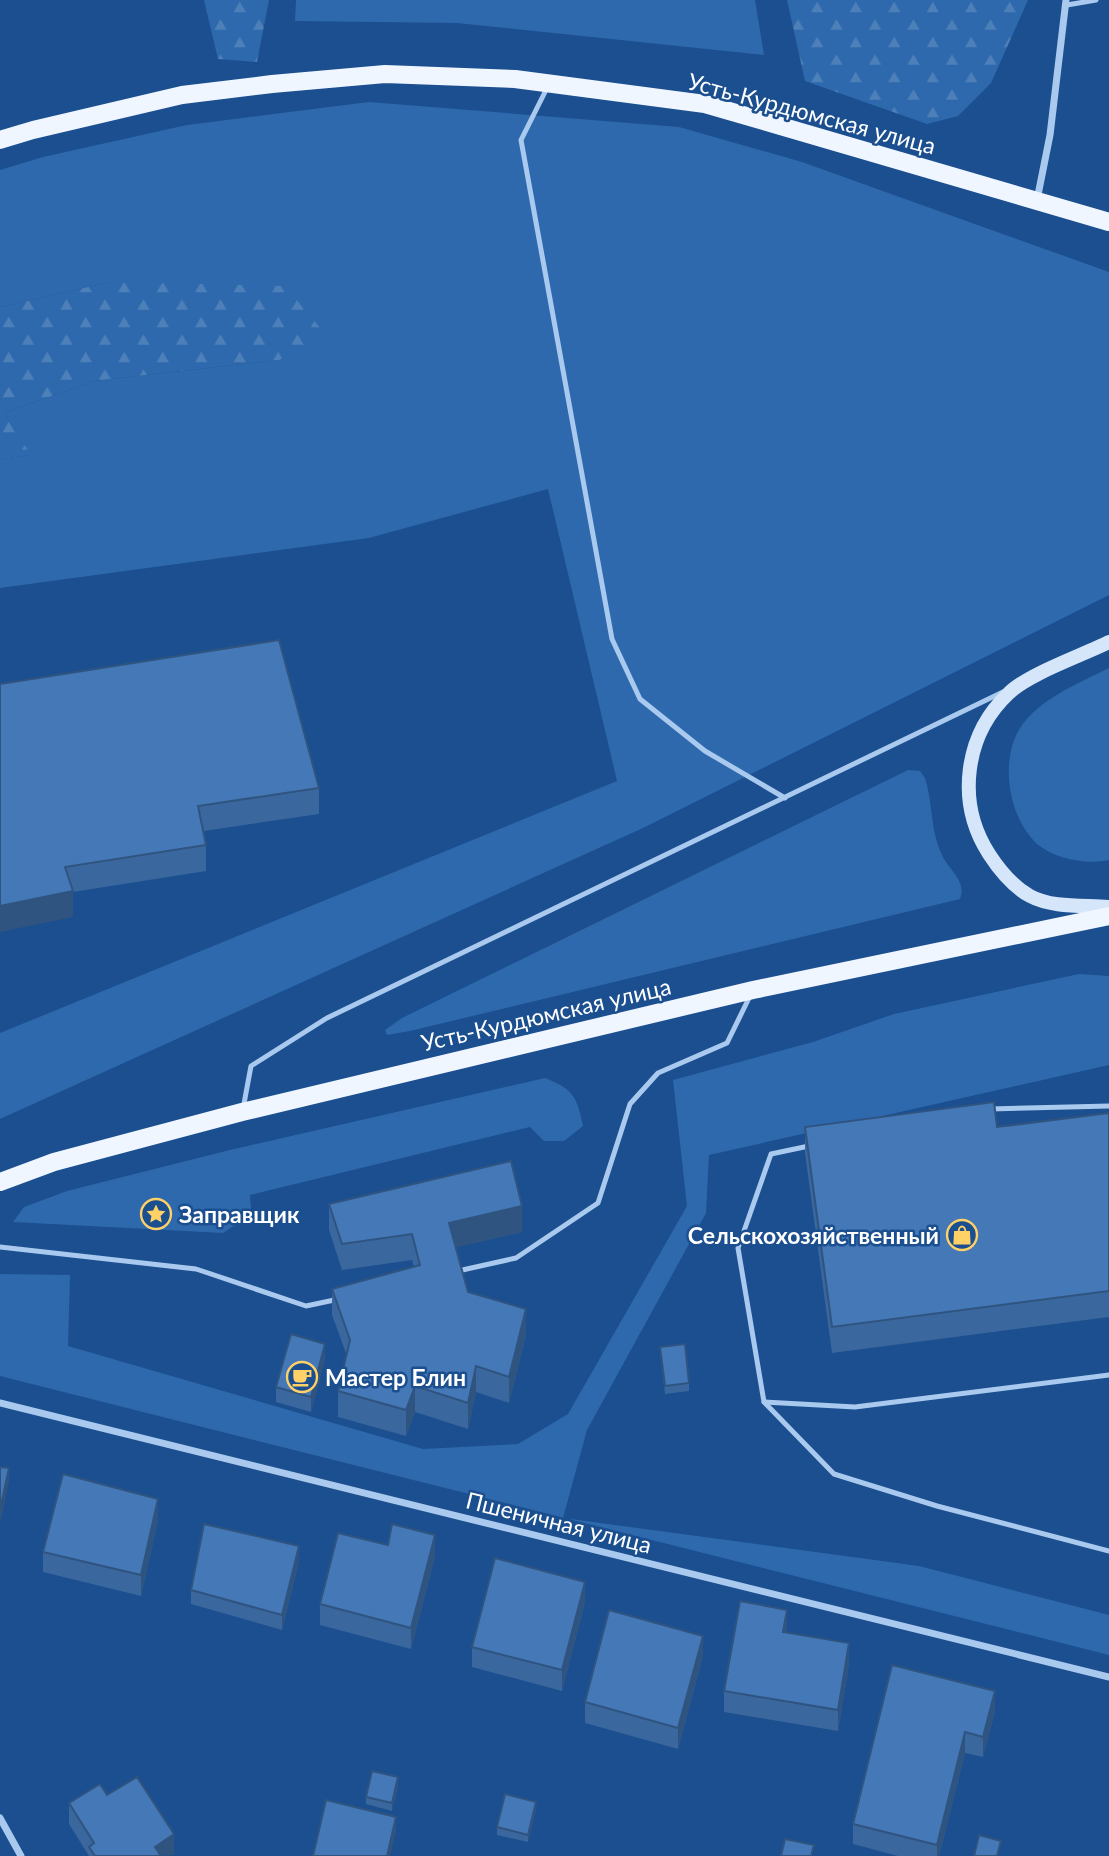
<svg xmlns="http://www.w3.org/2000/svg" width="1109" height="1856" font-family="Lato,sans-serif">
	<style>
		.green { fill: #2e69ad }
		.forest { fill: url(#forest-firs) }
		.lines { fill: none; stroke-linecap: round; stroke-linejoin: round }
		.lane { stroke: #a9c9ee; stroke-width: 5 }
		.street { stroke: #a9c9ee; stroke-width: 7 }
		.secondary { stroke: #d6e6fa; stroke-width: 14 }
		.primary { stroke: #f0f6ff; stroke-width: 18 }
		.wall { fill: #3a679d }
		.shaded-wall { fill: #305480 }
		.building { fill: #4478b7; stroke: #305480; stroke-width: 2 }
		.labels { text-anchor: middle; dominant-baseline: central; stroke-width: 5; stroke-linejoin: round; paint-order: stroke }
		.street-label { font-size: 23px; fill: #fff; stroke: #1b4f8f }
		.poi-label { font-size: 23px; font-weight: bold; fill: #fff; stroke: #1b4f8f; text-anchor: start }
	</style>
	<defs>
		<pattern id="forest-firs" width="22" height="20" patternUnits="userSpaceOnUse" patternTransform="scale(1.75)"><rect width="22" height="20" fill="#2e69ad"/><path d="M5 1l3.5 6h-7zM16 11l3.5 6h-7z" fill="#4d80b9"/></pattern>
	</defs>
	<rect width="100%" height="100%" fill="#1b4f8f"/>
	<!-- green -->
	<g class="green">
		<polygon points="296,0 755,0 764,55 457,23 295,21"/>
		<polygon points="369,102 679,127 802,162 1109,272 1109,595 643,828 0,1119 0,1033 617,781 548,489 369,538 0,588 0,459 30,455 4,413 94,381 279,360 110,282 0,307 0,170 43,157 187,125"/>
		<path d="M1109 668V860C1087 865 1055 859 1037 844 1009 818 999 762 1020 728 1039 699 1079 683 1109 668Z"/>
		<path d="M908 770 920 771 925 778C933 803 930 830 942 855 949 871 967 880 960 899L410 1031 387 1035 385 1030 402 1018Z"/>
		<polygon points="1079,974 1109,976 1109,1065 709,1155 706,1213 587,1430 563,1518 919,1566 1109,1615 1109,1655 0,1376 0,1274 70,1275 68,1346 423,1449 518,1444 568,1414 687,1206 673,1080 813,1042 894,1014"/>
		<path d="M545 1078C573 1089 577 1096 583 1126L564 1141H544L530 1127 250 1195 251 1209 241 1221 223 1233 13 1222 24 1207 67 1191 230 1150Z"/>
	</g>
	<!-- forest -->
	<g class="forest">
		<polygon points="204,0 269,0 257,62 218,59"/>
		<polygon points="787,0 1028,0 991,83 958,116 927,124 805,81"/>
		<polygon points="110,282 285,286 326,335 279,360 94,381 4,413 31,455 0,459 0,307"/>
	</g>
	<g class="lines">
		<!-- lane -->
		<g class="lane">
			<polyline points="1067,5 1096,0"/>
			<polyline points="547,88 521,140 612,639 640,699 705,751 785,798"/>
			<polyline points="243,1109 251,1066 327,1018 1005,691"/>
			<polyline points="990,1109 1109,1106"/>
			<polyline points="809,1146 771,1154 738,1248 764,1402 834,1474 937,1506 1109,1551"/>
			<polyline points="0,1247 196,1269 306,1306 339,1299"/>
			<polyline points="458,1271 516,1258 598,1203 630,1104 658,1073 727,1043 750,996"/>
			<polyline points="764,1402 855,1407 1109,1375"/>
		</g>
		<!-- street -->
		<g class="street">
			<polyline points="1037,200 1050,135 1066,0"/>
			<polyline points="0,1403 1109,1677"/>
			<polyline points="0,1818 21,1856"/>
		</g>
		<!-- secondary -->
		<path class="secondary" d="M1109 642C1083 655 1028 674 1009 693 964 735 956 803 989 854 1000 871 1012 886 1030 896 1052 908 1084 905 1109 907"/>
		<!-- primary -->
		<g class="primary">
			<polyline points="0,140 33,130 182,95 272,84 385,74 515,79 705,104 1109,222"/>
			<polyline points="0,1182 54,1162 242,1112 753,990 1109,916"/>
		</g>
	</g>
	<!-- wall -->
	<g class="wall">
		<polygon points="0,684 319,788 319,814 204,831 206,845 206,871 73,892 73,917"/>
		<polygon points="1109,1113 1109,1317 832,1353 805,1153 805,1127 997,1127"/>
		<polygon points="329,1204 522,1232 456,1247 468,1292 526,1335 509,1403 476,1392 468,1429 415,1412 406,1436 338,1417 338,1391 347,1356 332,1315 332,1289 414,1267 412,1260 342,1270 329,1230"/>
		<polygon points="660,1347 689,1383 689,1391 665,1394"/>
		<polygon points="325,1358 311,1412 276,1402 276,1387"/>
		<polygon points="158,1520 141,1596 43,1572 43,1552"/>
		<polygon points="388,1545 435,1556 411,1649 320,1625 320,1604"/>
		<polygon points="299,1561 282,1630 191,1604 191,1590"/>
		<polygon points="585,1602 562,1691 472,1667 472,1647"/>
		<polygon points="787,1632 849,1664 838,1731 724,1712 724,1691"/>
		<polygon points="703,1656 678,1749 585,1723 585,1702"/>
		<polygon points="892,1665 995,1711 983,1757 965,1753 939,1856 898,1856 853,1844 853,1824"/>
		<polygon points="398,1785 392,1811 366,1804 366,1797"/>
		<polygon points="107,1795 174,1855 89,1856 69,1824 69,1803"/>
		<polygon points="536,1809 528,1842 497,1835 497,1827"/>
	</g>
	<!-- shaded-wall -->
	<g class="shaded-wall">
		<polygon points="73,891 73,917 0,932 0,906"/>
		<polygon points="522,1206 522,1232 449,1249 449,1223"/>
		<polygon points="526,1309 526,1335 509,1403 509,1377"/>
		<polygon points="325,1344 325,1358 311,1412 311,1397"/>
		<polygon points="476,1366 476,1392 468,1429 468,1403"/>
		<polygon points="415,1386 415,1412 406,1436 406,1410"/>
		<polygon points="9,1468 9,1483 0,1524 0,1510"/>
		<polygon points="158,1499 158,1520 141,1596 141,1575"/>
		<polygon points="435,1535 435,1556 411,1649 411,1628"/>
		<polygon points="299,1546 299,1561 282,1630 282,1615"/>
		<polygon points="585,1582 585,1602 562,1691 562,1670"/>
		<polygon points="787,1610 787,1630 783,1653 783,1632"/>
		<polygon points="703,1636 703,1656 678,1749 678,1728"/>
		<polygon points="849,1643 849,1664 838,1731 838,1710"/>
		<polygon points="995,1691 995,1711 983,1757 983,1737"/>
		<polygon points="965,1732 965,1753 939,1856 937,1856 937,1845"/>
		<polygon points="398,1777 398,1785 392,1811 392,1803"/>
		<polygon points="536,1802 536,1809 528,1842 528,1835"/>
		<polygon points="396,1817 396,1832 390,1856 387,1856"/>
		<polygon points="174,1834 174,1855 155,1856 155,1847"/>
	</g>
	<!-- building -->
	<g class="building">
		<polygon points="279,640 319,788 198,806 206,845 65,867 73,891 0,906 0,684"/>
		<polygon points="994,1102 997,1127 1109,1113 1109,1291 832,1327 805,1127"/>
		<polygon points="511,1161 522,1206 449,1223 468,1292 526,1309 509,1377 476,1366 468,1403 415,1386 406,1410 338,1391 350,1340 332,1289 420,1265 412,1234 342,1244 329,1204"/>
		<polygon points="291,1334 325,1344 311,1397 276,1387"/>
		<polygon points="685,1344 689,1383 665,1386 660,1347"/>
		<polygon points="0,1467 9,1468 0,1510"/>
		<polygon points="63,1474 158,1499 141,1575 43,1552"/>
		<polygon points="204,1524 299,1546 282,1615 191,1590"/>
		<polygon points="392,1524 435,1535 411,1628 320,1604 338,1533 388,1545"/>
		<polygon points="495,1558 585,1582 562,1670 472,1647"/>
		<polygon points="740,1601 787,1610 783,1632 849,1643 838,1710 724,1691"/>
		<polygon points="609,1610 703,1636 678,1728 585,1702"/>
		<polygon points="892,1665 995,1691 983,1737 965,1732 937,1845 853,1824"/>
		<polygon points="372,1771 398,1777 392,1803 366,1797"/>
		<polygon points="137,1777 174,1834 155,1847 161,1856 95,1856 89,1847 94,1843 69,1803 100,1784 107,1795"/>
		<polygon points="505,1794 536,1802 528,1835 497,1827"/>
		<polygon points="326,1800 396,1817 387,1856 313,1856"/>
		<polygon points="979,1835 1001,1841 997,1856 974,1856"/>
		<polygon points="785,1839 814,1845 811,1856 781,1856"/>
	</g>
	<!-- icons -->
	<defs>
		<g id="sight-ring" transform="scale(1.575)"><circle r="9.5" fill="#1b4f8f" stroke="#ffd166" stroke-width="1.5"/><path d="M0-6L1.8-2.2L6-1.7L2.9 1.2L3.7 5.4L0 3.3L-3.7 5.4L-2.9 1.2L-6-1.7L-1.8-2.2Z" fill="#ffd166"/></g>
		<g id="shop-ring" transform="scale(1.575)"><circle r="9.5" fill="#1b4f8f" stroke="#ffd166" stroke-width="1.5"/><path d="M-5-2.5h2.3a2.7 3.5 0 0 1 5.4 0H5L5.5 6h-11ZM-1.5-2.5h3a1.5 2.3 0 0 0-3 0Z" fill="#ffd166"/></g>
		<g id="cafe-ring" transform="scale(1.575)"><circle r="9.5" fill="#1b4f8f" stroke="#ffd166" stroke-width="1.5"/><path d="M-5.5-4.5H6V0H3Q3 3.5 0 3.5H-2.5Q-5.5 3.5-5.5 0ZM3-3.2v2h1.7v-2ZM-6 4.5H4V6H-6Z" fill="#ffd166"/></g>
	</defs>
	<g fill-rule="evenodd">
		<use href="#sight-ring" x="156" y="1214"/>
		<use href="#shop-ring" x="962" y="1235"/>
		<use href="#cafe-ring" x="302" y="1377"/>
	</g>
	<g class="labels">
		<!-- street labels -->
		<g class="street-label">
			<text transform="translate(812 113) rotate(15)">Усть-Курдюмская улица</text>
			<text transform="translate(546 1014) rotate(-13)">Усть-Курдюмская улица</text>
			<text transform="translate(559 1522) rotate(14)">Пшеничная улица</text>
		</g>
		<!-- poi labels -->
		<g class="poi-label">
			<text x="179" y="1214">Заправщик</text>
			<text x="939" y="1235" text-anchor="end">Сельскохозяйственный</text>
			<text x="325" y="1377">Мастер Блин</text>
		</g>
	</g>
</svg>
